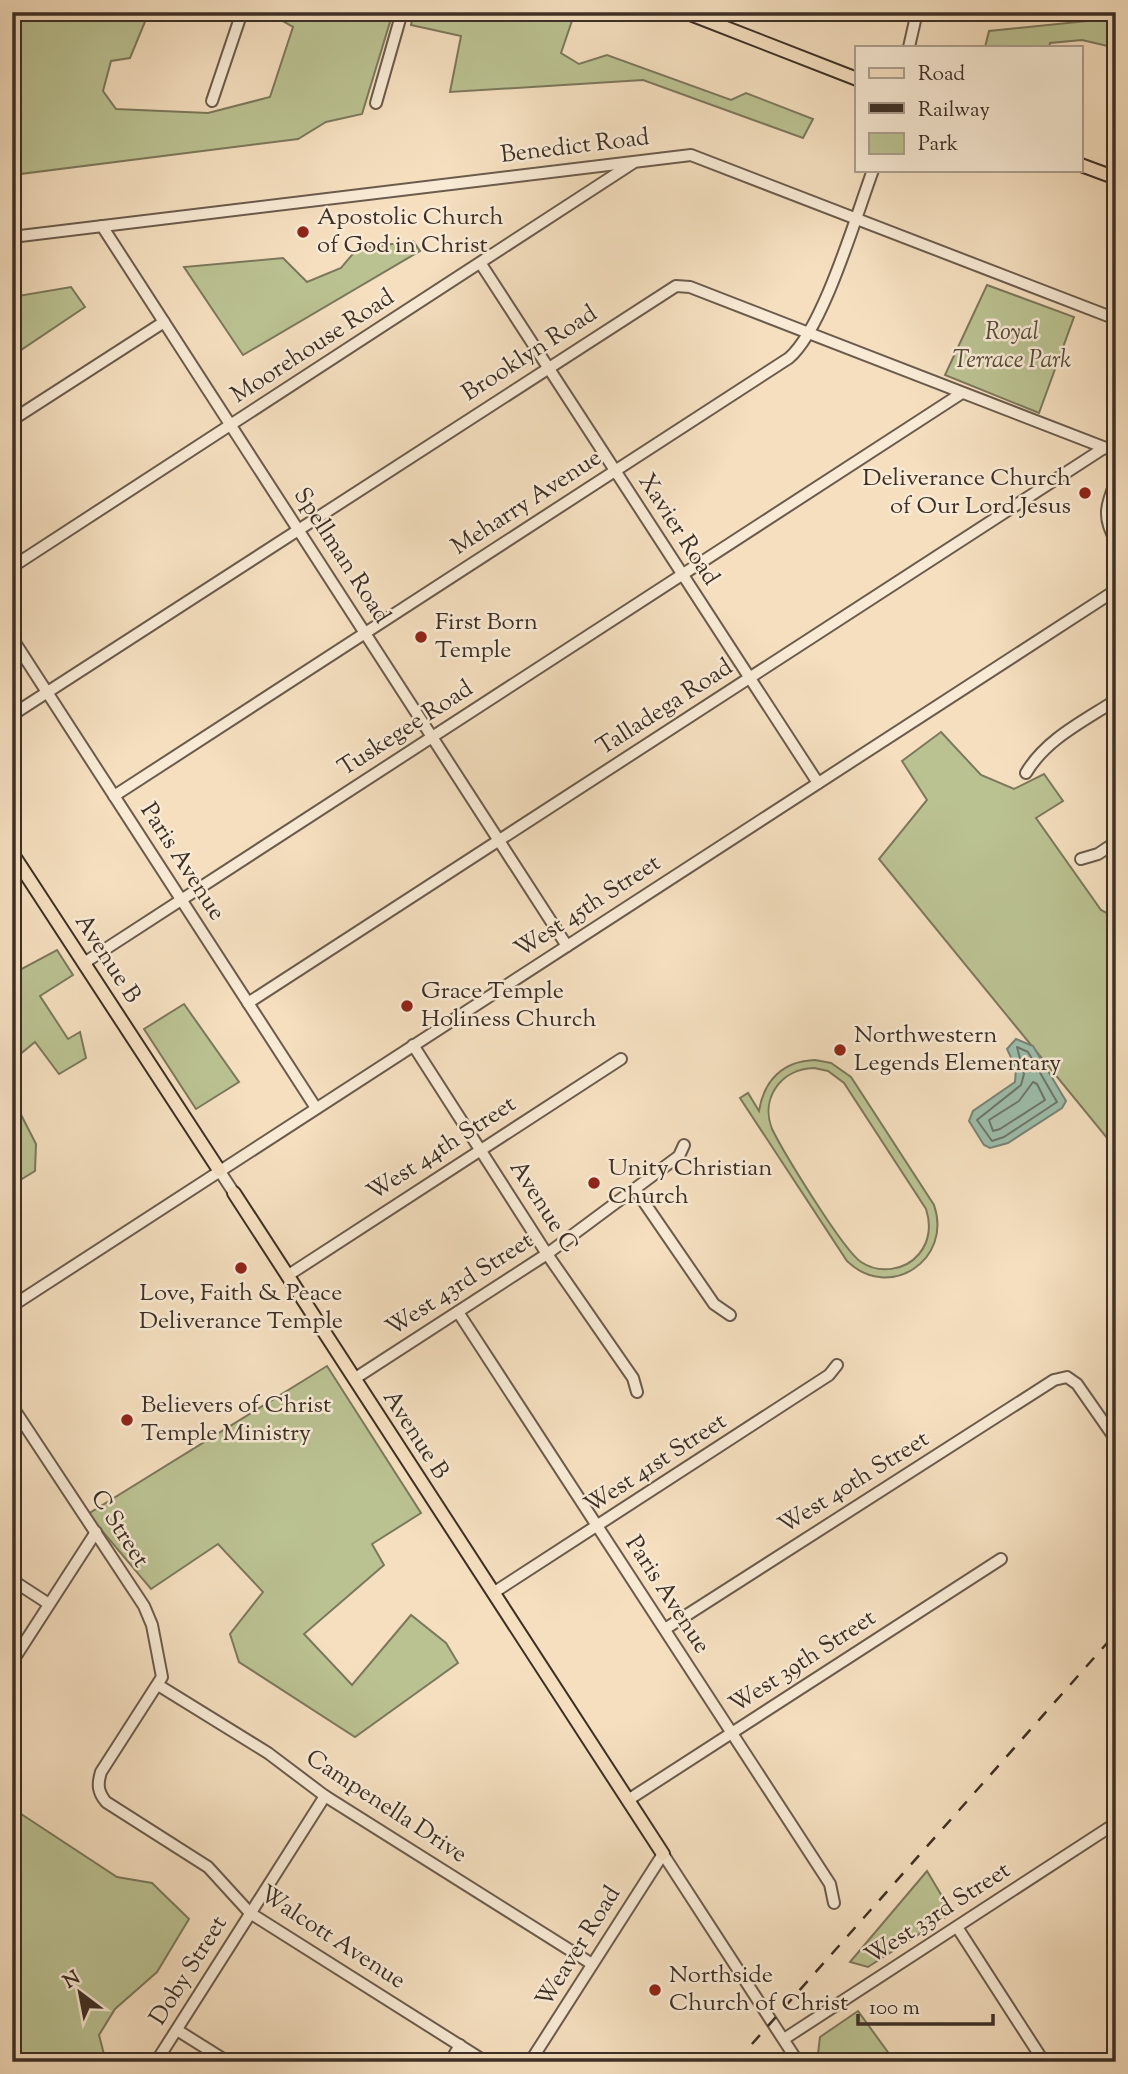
<svg xmlns="http://www.w3.org/2000/svg" width="1128" height="2074" font-family="'Sorts Mill Goudy',serif">
	<style>
		.green { fill: #bbc292; stroke: #7c785c; stroke-width: 2; fill-rule: evenodd }
		.water { fill: #9dbdab; stroke: #778476; stroke-width: 2 }
		.lines { fill: none; stroke-linecap: round; stroke-linejoin: round }
		.shore { stroke: #6d7668; stroke-width: 2 }
		.minor-casing { stroke: #6b5b4c; stroke-width: 14 }
		.major-casing { stroke: #3d2f26; stroke-width: 16 }
		.minor { stroke: #f8ead5; stroke-width: 10 }
		.major { stroke: #f5dfbf; stroke-width: 12 }
		.rail { stroke: #3d2f26; stroke-width: 2.5; stroke-dasharray: 12 12; stroke-linecap: butt }
		.poi-dot { fill: #8f2418; stroke: #f8ead5; stroke-width: 2.5 }
		.labels { text-anchor: middle; dominant-baseline: central; stroke-width: 5; stroke-linejoin: round; paint-order: stroke }
		.street-label { font-size: 24px; fill: #3d2f26; stroke: #f8ead5 }
		.poi-label { font-size: 24px; fill: #3d2f26; stroke: #f8ead5; text-anchor: start }
		.park-label { font-size: 24px; font-style: italic; fill: #564c3c; stroke: #f8ead5 }
	</style>
	<rect width="100%" height="100%" fill="#f5dfbf"/>
	<filter id="stains"><feTurbulence type="fractalNoise" baseFrequency=".00286" numOctaves="4"/><feColorMatrix values="0 0 0 0 .2 0 0 0 0 .09 0 0 0 0 .02 0 0 0 .5 -.17"/></filter>
	<radialGradient id="worn" r=".72"><stop offset=".6" stop-color="#630" stop-opacity="0"/><stop offset="1" stop-color="#630" stop-opacity=".3"/></radialGradient>
	<!-- green -->
	<g class="green">
		<polygon points="12,12 149,12 130,58 111,61 103,91 116,109 208,113 270,97 293,27 267,12 393,12 362,114 326,122 298,139 12,175"/>
		<polygon points="414,12 502,12 524,18 526,12 575,12 561,53 579,64 607,55 731,100 746,93 813,119 803,138 643,80 450,92 461,36 411,25"/>
		<polygon points="1116,18 1116,48 1082,40 1050,43 1049,47 985,47 989,31"/>
		<polygon points="413,241 420,251 243,355 184,267 283,258 307,282 341,268 357,249"/>
		<polygon points="987,285 1074,317 1039,413 945,375"/>
		<polygon points="71,287 85,307 12,356 12,297"/>
		<polygon points="941,732 981,775 1014,789 1044,774 1063,801 1036,818 1101,910 1116,918 1116,1149 879,859 927,800 902,761"/>
		<polygon points="57,950 73,975 40,996 68,1039 80,1032 86,1058 59,1074 35,1042 12,1061 12,974"/>
		<polygon points="184,1004 239,1082 196,1109 144,1029"/>
		<path d="M815 1060 831 1063 851 1077 934 1205C953 1260 889 1302 847 1261L740 1098 748 1093 759 1111C764 1080 783 1061 815 1060ZM814 1068 828 1071 844 1083 926 1209C931 1224 930 1241 919 1254 905 1271 879 1274 861 1262 843 1250 784 1153 772 1129 760 1098 781 1069 814 1068Z"/>
		<polygon points="12,1097 36,1144 35,1171 12,1185"/>
		<polygon points="327,1366 421,1513 372,1544 384,1565 304,1634 352,1685 411,1615 446,1643 458,1663 355,1737 239,1662 230,1634 263,1592 218,1544 151,1589 88,1514"/>
		<polygon points="12,1808 117,1877 152,1883 189,1919 157,1972 115,2009 99,2035 105,2058 102,2062 12,2062"/>
		<polygon points="927,1871 952,1913 868,1967 850,1962"/>
		<polygon points="858,2011 890,2055 908,2062 817,2062 820,2037"/>
	</g>
	<!-- water -->
	<polygon class="water" points="1016,1039 1033,1046 1066,1101 1062,1108 1008,1143 990,1148 984,1145 969,1121 973,1111 1015,1082 1016,1068 1007,1049"/>
	<g class="lines">
		<!-- shore -->
		<g class="shore">
			<polygon points="1017,1047 1028,1052 1057,1102 1004,1137 992,1141 977,1120 1021,1085 1024,1074"/>
			<polygon points="1033,1082 1037,1084 1045,1100 1000,1129 993,1131 989,1120 1019,1101"/>
		</g>
		<!-- minor casing -->
		<g class="minor-casing">
			<g id="minor">
				<polyline points="909,47 917,12"/>
				<polyline points="212,101 242,12"/>
				<polyline points="376,103 402,12"/>
				<polyline points="102,226 567,946"/>
				<polyline points="12,237 691,155 1116,319"/>
				<polyline points="481,264 818,783"/>
				<polyline points="12,420 164,322"/>
				<path d="M1116 481C1106 505 1102 518 1116 541"/>
				<polyline points="12,567 633,163"/>
				<polyline points="12,638 316,1108"/>
				<polyline points="12,715 676,286 690,287 1116,452"/>
				<path d="M1026 773C1046 739 1084 721 1116 700"/>
				<path d="M114 796 789 358C823 329 856 216 873 170"/>
				<polyline points="1081,859 1098,854 1116,842"/>
				<polyline points="84,963 962,393"/>
				<polyline points="248,1003 1104,448"/>
				<polyline points="413,1045 547,1254 633,1378 637,1392"/>
				<polyline points="219,1170 234,1193"/>
				<polyline points="635,1189 714,1304 730,1315"/>
				<polyline points="287,1276 621,1059"/>
				<polyline points="12,1306 1116,590"/>
				<polyline points="458,1312 830,1884 834,1903"/>
				<polyline points="354,1379 547,1254 679,1156 684,1145"/>
				<path d="M12 1406 144 1606 152 1625 162 1677 101 1772C97 1785 98 1792 106 1802L208 1867 250 1913 486 2062"/>
				<polyline points="12,1580 49,1604"/>
				<polyline points="493,1593 829,1375 837,1365"/>
				<polyline points="665,1629 1054,1380 1067,1377 1077,1384 1116,1440"/>
				<polyline points="12,1662 96,1532"/>
				<polyline points="158,1685 268,1753 325,1796 592,1964"/>
				<polyline points="628,1800 1001,1559"/>
				<polyline points="957,1927 1044,2062"/>
				<polyline points="177,2030 228,2062"/>
				<polyline points="784,2039 1116,1823"/>
				<polyline points="156,2062 325,1796"/>
				<polyline points="450,2062 460,2045"/>
				<polyline points="530,2062 663,1854 798,2062"/>
			</g>
		</g>
		<!-- major casing -->
		<g class="major-casing">
			<g id="major">
				<polyline points="685,12 857,79"/>
				<polyline points="1081,165 1116,178"/>
				<polyline points="12,853 219,1170"/>
				<polyline points="234,1193 663,1854"/>
			</g>
		</g>
		<!-- minor -->
		<use href="#minor" class="minor"/>
		<!-- major -->
		<use href="#major" class="major"/>
		<!-- rail -->
		<polyline class="rail" points="736,2062 1116,1633"/>
	</g>
	<!-- markers -->
	<g class="poi-dot">
		<circle cx="303" cy="232" r="7"/>
		<circle cx="1085" cy="493" r="7"/>
		<circle cx="421" cy="637" r="7"/>
		<circle cx="407" cy="1006" r="7"/>
		<circle cx="840" cy="1050" r="7"/>
		<circle cx="594" cy="1183" r="7"/>
		<circle cx="241" cy="1268" r="7"/>
		<circle cx="127" cy="1420" r="7"/>
		<circle cx="655" cy="1990" r="7"/>
	</g>
	<g class="labels">
		<!-- street labels -->
		<g class="street-label">
			<text transform="translate(575 147) rotate(-7)">Benedict Road</text>
			<text transform="translate(313 347) rotate(-33)">Moorehouse Road</text>
			<text transform="translate(530 354) rotate(-33)">Brooklyn Road</text>
			<text transform="translate(527 503) rotate(-33)">Meharry Avenue</text>
			<text transform="translate(678 530) rotate(57)">Xavier Road</text>
			<text transform="translate(341 556) rotate(57)">Spellman Road</text>
			<text transform="translate(665 708) rotate(-33)">Talladega Road</text>
			<text transform="translate(406 729) rotate(-33)">Tuskegee Road</text>
			<text transform="translate(182 862) rotate(57)">Paris Avenue</text>
			<text transform="translate(588 907) rotate(-33)">West 45th Street</text>
			<text transform="translate(107 959) rotate(57)">Avenue B</text>
			<text transform="translate(442 1149) rotate(-33)">West 44th Street</text>
			<text transform="translate(543 1207) rotate(57)">Avenue C</text>
			<text transform="translate(460 1285) rotate(-33)">West 43rd Street</text>
			<text transform="translate(415 1435) rotate(57)">Avenue B</text>
			<text transform="translate(656 1464) rotate(-33)">West 41st Street</text>
			<text transform="translate(854 1483) rotate(-32)">West 40th Street</text>
			<text transform="translate(119 1529) rotate(57)">C Street</text>
			<text transform="translate(667 1595) rotate(57)">Paris Avenue</text>
			<text transform="translate(803 1662) rotate(-33)">West 39th Street</text>
			<text transform="translate(386 1807) rotate(33)">Campenella Drive</text>
			<text transform="translate(938 1914) rotate(-33)">West 33rd Street</text>
			<text transform="translate(332 1938) rotate(33)">Walcott Avenue</text>
			<text transform="translate(579 1947) rotate(-58)">Weaver Road</text>
			<text transform="translate(189 1971) rotate(-58)">Doby Street</text>
		</g>
		<!-- poi labels -->
		<g class="poi-label">
			<text x="317" y="218">Apostolic Church<tspan x="317" dy="28">of God in Christ</tspan></text>
			<text x="1071" y="479" text-anchor="end">Deliverance Church<tspan x="1071" dy="28">of Our Lord Jesus</tspan></text>
			<text x="435" y="623">First Born<tspan x="435" dy="28">Temple</tspan></text>
			<text x="421" y="992">Grace Temple<tspan x="421" dy="28">Holiness Church</tspan></text>
			<text x="854" y="1036">Northwestern<tspan x="854" dy="28">Legends Elementary</tspan></text>
			<text x="608" y="1169">Unity Christian<tspan x="608" dy="28">Church</tspan></text>
			<text x="241" y="1294" text-anchor="middle">Love, Faith &amp; Peace<tspan x="241" dy="28">Deliverance Temple</tspan></text>
			<text x="141" y="1406">Believers of Christ<tspan x="141" dy="28">Temple Ministry</tspan></text>
			<text x="669" y="1976">Northside<tspan x="669" dy="28">Church of Christ</tspan></text>
		</g>
		<!-- park labels -->
		<g class="park-label">
			<text x="1012" y="333">Royal<tspan x="1012" dy="28">Terrace Park</tspan></text>
		</g>
	</g>
	<!-- margin -->
	<rect width="1128" height="2074" fill="none" stroke="#f5dfbf" stroke-width="42"/>
	<rect x="14" y="14" width="1100" height="2046" fill="none" stroke="#3d2f26" stroke-width="3.5"/>
	<rect x="21" y="21" width="1086" height="2032" fill="none" stroke="#3d2f26" stroke-width="2"/>
	<!-- legend -->
	<rect x="855" y="46" width="228" height="126" fill="#f8ead5" stroke="#ad9f8f" stroke-width="2"/>
	<rect x="869" y="68" width="35" height="10" fill="#f5dfbf" stroke="#ad9f8f" stroke-width="2"/>
	<text x="918" y="80" font-size="21" fill="#3d2f26">Road</text>
	<rect x="869" y="103" width="35" height="10" fill="#3d2f26" stroke="#ad9f8f" stroke-width="2"/>
	<text x="918" y="116" font-size="21" fill="#3d2f26">Railway</text>
	<rect x="869" y="133" width="35" height="21" fill="#bbc292" stroke="#ad9f8f" stroke-width="2"/>
	<text x="918" y="150" font-size="21" fill="#3d2f26">Park</text>
	<!-- north arrow -->
	<g transform="translate(80 1993) rotate(328)" stroke="#f8ead5" stroke-width="5" paint-order="stroke">
	<path d="M0-5L12 26L0 18L-12 26Z" fill="#3d2f26"/>
	<text y="-10" font-size="19" font-weight="bold" text-anchor="middle" fill="#3d2f26">N</text>
	</g>
	<!-- scale -->
	<path d="M858 2014v10h135v-10" fill="none" stroke="#3d2f26" stroke-width="3.5"/>
	<text x="869" y="2014" font-size="21" fill="#3d2f26" stroke="#f8ead5" stroke-width="5" paint-order="stroke">100 m</text>
	<rect width="100%" height="100%" filter="url(#stains)"/>
	<rect width="100%" height="100%" fill="url(#worn)"/>
</svg>
